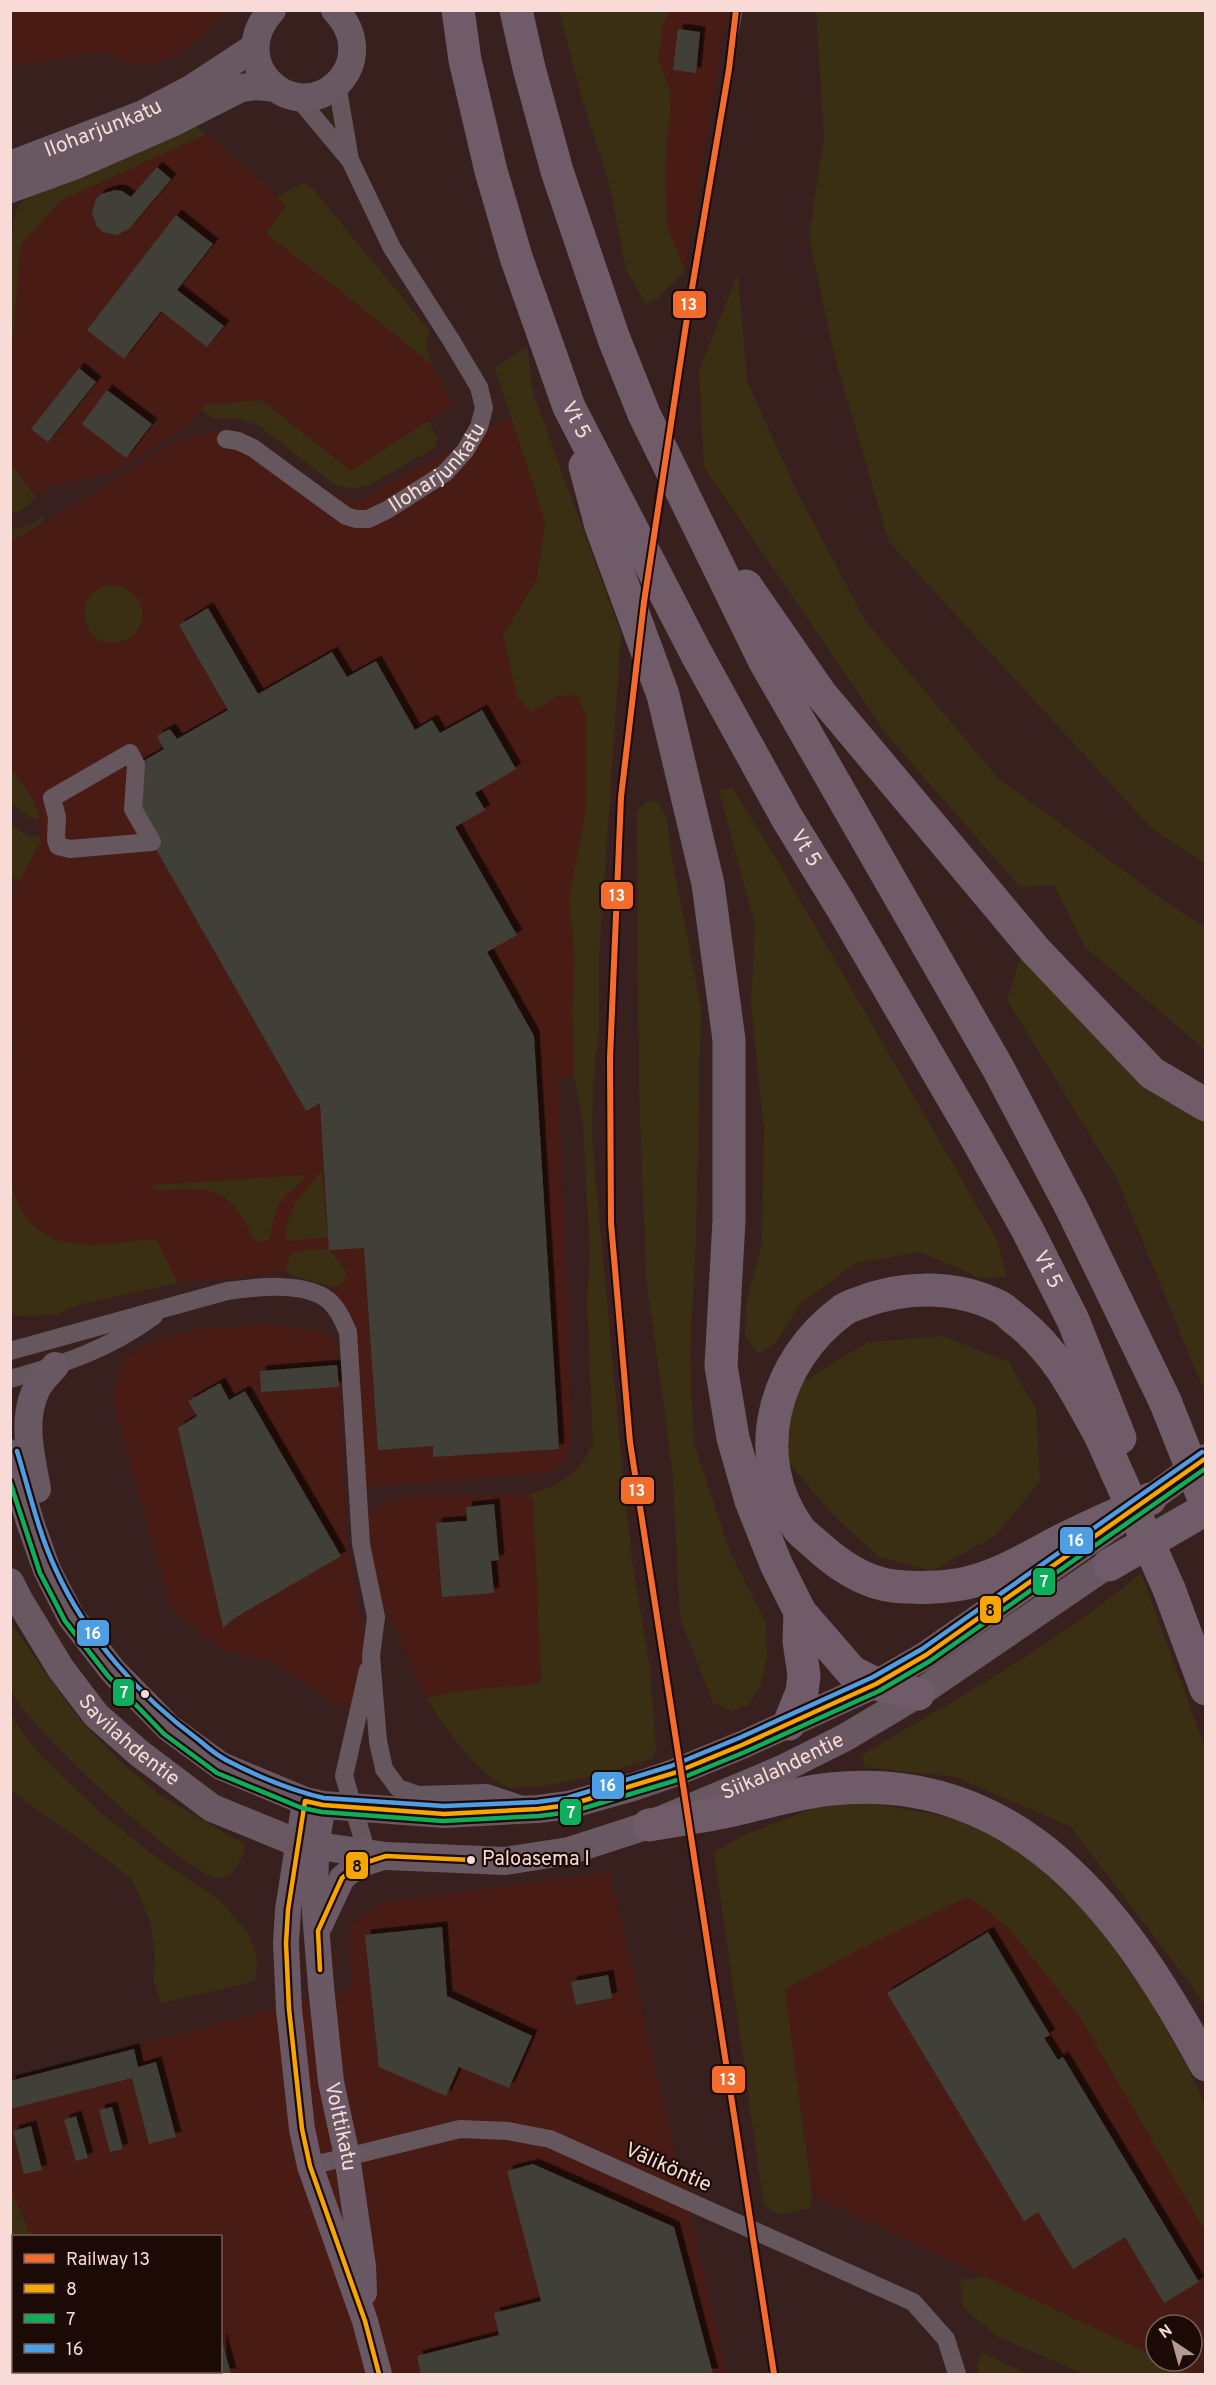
<svg xmlns="http://www.w3.org/2000/svg" width="1216" height="2385" font-family="Overpass,sans-serif">
	<style>
		.built { fill: #491b15 }
		.green { fill: #3b2f13 }
		.building { fill: #414037; filter: url(#shadow) }
		.lines { fill: none; stroke-linecap: round; stroke-linejoin: round }
		.street { stroke: #66575f; stroke-width: 18 }
		.secondary { stroke: #6a5964; stroke-width: 26 }
		.primary { stroke: #695762; stroke-width: 28 }
		.highway { stroke: #705c68; stroke-width: 33 }
		.rail-casing { stroke: #6c5e63; stroke-width: 7 }
		.rail { stroke: #1c0a07; stroke-width: 4.5; stroke-dasharray: 14; stroke-linecap: butt }
		.highway-bridge { stroke: #705c68; stroke-width: 33 }
		.bus-1-casing { stroke: #1c0a07; stroke-width: 9 }
		.bus-2-casing { stroke: #1c0a07; stroke-width: 9 }
		.bus-3-casing { stroke: #1c0a07; stroke-width: 9 }
		.bus-1 { stroke: #f7a600; stroke-width: 4.5 }
		.bus-2 { stroke: #0daf5c; stroke-width: 4.5 }
		.bus-3 { stroke: #4d9ee5; stroke-width: 4.5 }
		.rail-1-casing { stroke: #1c0a07; stroke-width: 10 }
		.rail-1 { stroke: #f36c2b; stroke-width: 6 }
		.bus-dot { fill: #f8dbd6; stroke: #1c0a07; stroke-width: 2 }
		.labels { text-anchor: middle; dominant-baseline: central; stroke-width: 4.5; stroke-linejoin: round; paint-order: stroke }
		.bus-label { font-size: 20px; fill: #f8dbd6; stroke: #1c0a07; text-anchor: start }
		.street-label { font-size: 21px; fill: #f8dbd6; stroke: #1c0a07 }
		.line-badge { stroke: #1c0a07; stroke-width: 2 }
		.badge-label { font-size: 16px; text-anchor: middle; font-weight: bold; fill: #fff }
		.pale-badge-label { font-size: 16px; text-anchor: middle; font-weight: bold; fill: #111 }
	</style>
	<defs>
		<filter id="shadow"><feDropShadow dx="5.5" dy="-5.5" stdDeviation="0" flood-color="#0009"/></filter>
	</defs>
	<rect width="100%" height="100%" fill="#37201d"/>
	<!-- built -->
	<g class="built">
		<polygon points="11,10 224,10 225,11 197,41 169,59 142,67 101,51 22,66 11,60"/>
		<polygon points="669,11 727,11 685,271 667,227 665,172 671,94 659,60 663,25"/>
		<polygon points="206,134 266,185 285,206 266,234 356,303 432,365 454,404 351,471 262,400 205,405 190,424 114,472 51,486 36,497 11,463 11,357 21,244 62,200"/>
		<polygon points="510,417 545,522 537,579 503,634 532,711 557,696 578,695 586,715 586,808 569,901 575,961 572,1009 574,1076 558,1078 572,1439 565,1459 552,1472 356,1488 351,1369 328,1300 335,1288 298,1277 287,1272 178,1283 81,1304 74,1245 47,1236 31,1225 17,1204 11,1175 10,1062 13,1061 11,901 14,890 40,843 39,811 30,794 11,769 11,542 81,501 167,446 198,435 214,432 233,432 255,442 338,498 358,501"/>
		<polygon points="256,1323 325,1332 335,1340 340,1366 346,1535 374,1686 350,1705 329,1703 321,1692 265,1660 223,1650 171,1610 112,1396 124,1359 141,1346 196,1328 225,1328"/>
		<polygon points="528,1495 533,1500 541,1682 518,1687 483,1689 436,1696 427,1699 381,1598 366,1532 368,1516 376,1507 410,1496"/>
		<polygon points="912,1868 977,1902 1011,1931 1078,2014 1204,2224 1206,2231 1205,2374 1192,2374 1164,2361 1192,2361 1192,2325 1156,2325 1156,2357 812,2195 785,1989"/>
		<polygon points="610,1872 727,2374 31,2374 31,2372 220,2372 220,2236 14,2236 10,2295 10,2080 351,1988 350,1926 381,1903"/>
	</g>
	<!-- green -->
	<g class="green">
		<polygon points="559,11 669,11 663,25 659,60 671,94 665,172 667,227 685,271 657,299 646,304 626,269 608,179 584,106"/>
		<polygon points="816,11 1205,11 1205,863 1153,830 889,542 835,358 809,237 824,137"/>
		<path d="M192 122 206 134 62 200 21 244 11 357C11 327 5 228 19 205 22 201 29 197 33 193Z"/>
		<polygon points="302,183 313,189 429,330 426,345 432,365 356,303 266,234 285,206 277,197"/>
		<polygon points="738,274 747,381 797,492 865,620 998,778 1173,907 1205,926 1205,1050 1085,947 1054,885 1020,887 887,735 704,467 699,371"/>
		<path d="M527 347 533 393 621 634 599 958V1031L593 1083 592 1138 623 1475 632 1560 650 1668 656 1748 652 1759C611 1771 569 1785 526 1787 520 1787 513 1789 508 1787 479 1777 443 1725 427 1699 463 1685 504 1691 541 1682L533 1500 528 1495C562 1483 576 1478 593 1444L587 1301 590 1256 583 1122 574 1076 572 1009 575 961 569 901 586 808V715L577 695 557 696 532 712 517 697 503 634 537 579 545 522 495 368Z"/>
		<polygon points="262,400 351,471 428,421 438,438 434,448 370,485 351,489 334,484 258,425 238,419 214,418 201,410 205,405"/>
		<polygon points="10,463 36,497 24,509 11,514"/>
		<polygon points="46,515 43,522 11,542 11,530 31,524"/>
		<circle cx="113" cy="614" r="29"/>
		<path d="M11 769C23 785 38 800 39 820L33 819 11 804Z"/>
		<polygon points="732,787 778,862 998,1242 1007,1277 981,1278 920,1252 856,1263 799,1305 775,1344 758,1353 745,1336 746,1304 762,1243 764,1129 751,1003 755,925 719,791"/>
		<polygon points="657,801 667,817 670,848 701,1007 696,1237 690,1355 694,1444 730,1552 766,1623 767,1653 761,1685 749,1705 731,1711 713,1703 680,1619 672,1466 646,1277 639,1090 637,810 646,802"/>
		<path d="M11 823C21 832 26 837 40 837V843L20 880 11 878Z"/>
		<polygon points="1021,956 1205,1122 1205,1393 1118,1181 1007,1000"/>
		<polygon points="322,1171 328,1237 290,1241 285,1237 288,1221 296,1202"/>
		<path d="M10 1175C13 1185 14 1197 19 1206 47 1260 106 1243 156 1239L178 1283 81 1304 55 1315 17 1316 11 1312Z"/>
		<path d="M305 1175C302 1187 288 1190 282 1200 274 1210 272 1226 270 1238L264 1241H255C228 1183 213 1188 154 1190L152 1185Z"/>
		<path d="M312 1249 329 1250 346 1271 344 1281 336 1288 298 1277 287 1272C283 1254 297 1251 312 1249Z"/>
		<polygon points="942,1336 1009,1362 1036,1409 1040,1481 996,1535 932,1571 879,1557 831,1513 785,1458 796,1386 868,1342"/>
		<path d="M1141 1573 1205 1748V2004L1071 1827 956 1777 864 1767 863 1754C958 1698 1056 1644 1141 1573Z"/>
		<path d="M10 1622 74 1713 117 1759 161 1796 246 1845C242 1858 235 1878 219 1878 191 1879 20 1720 11 1690 7 1680 10 1636 10 1622Z"/>
		<polygon points="11,1716 38,1753 101,1813 154,1856 220,1901 230,1912 248,1933 257,1957 256,1979 248,1983 162,2003 154,1982 155,1954 150,1922 133,1881 104,1857 11,1791"/>
		<polygon points="831,1801 877,1804 960,1819 1018,1848 1088,1913 1147,1996 1187,2066 1205,2104 1205,2231 1078,2014 1011,1931 977,1902 967,1897 866,1946 785,1989 812,2195 810,2208 780,2215 764,2206 714,1852 747,1834"/>
		<polygon points="10,2189 31,2236 14,2236 14,2372 72,2372 73,2374 11,2374"/>
		<polygon points="986,2277 1156,2357 1156,2361 1163,2361 1192,2374 1084,2374 999,2337 963,2308 960,2280"/>
		<polygon points="981,2352 1027,2374 980,2374 977,2367"/>
	</g>
	<!-- building -->
	<g class="building">
		<polygon points="678,29 700,32 696,73 673,70"/>
		<polygon points="157,167 171,179 130,228 117,235 103,232 97,227 92,213 96,199 101,194 115,190 122,191 131,197"/>
		<polygon points="176,215 213,244 177,290 224,326 207,347 161,311 124,359 87,330"/>
		<polygon points="79,368 96,382 48,442 31,429"/>
		<polygon points="107,390 152,424 126,458 82,424"/>
		<polygon points="208,608 258,694 332,652 347,677 376,661 415,730 432,720 440,733 482,710 516,769 475,793 485,810 455,827 517,935 487,952 534,1036 559,1449 433,1457 433,1446 378,1450 364,1248 329,1250 320,1103 306,1111 133,809 136,765 164,749 157,736 170,729 177,739 228,710 179,625"/>
		<polygon points="337,1365 339,1387 261,1392 260,1371"/>
		<polygon points="220,1383 229,1400 245,1391 341,1556 233,1619 223,1628 178,1428 197,1416 188,1401"/>
		<polygon points="494,1504 499,1560 491,1561 494,1593 442,1597 436,1523 467,1521 466,1507"/>
		<polygon points="442,1927 447,1996 532,2036 509,2088 459,2067 446,2096 379,2067 365,1935"/>
		<polygon points="988,1932 1050,2035 1044,2038 1058,2060 1063,2057 1199,2282 1164,2303 1125,2237 1073,2269 1038,2212 1024,2221 887,1993"/>
		<polygon points="608,1975 612,1998 576,2005 571,1982"/>
		<polygon points="134,2049 138,2067 156,2062 176,2137 149,2144 132,2078 10,2109 10,2081"/>
		<polygon points="112,2107 123,2149 110,2152 99,2110"/>
		<polygon points="76,2116 88,2158 76,2161 64,2120"/>
		<polygon points="31,2126 42,2170 24,2174 13,2131"/>
		<polygon points="533,2164 674,2227 713,2374 421,2374 417,2356 499,2335 494,2313 541,2301 507,2171"/>
		<polygon points="221,2337 231,2374 73,2374 72,2372 220,2372"/>
	</g>
	<g class="lines">
		<!-- street -->
		<g class="street">
			<polyline points="297,97 349,159"/>
			<path id="s1" d="M226 439 238 441 253 448 346 516 356 519H368L387 510 445 473 465 451 479 427 484 408 479 387 451 340 392 248 350 160 337 84"/>
			<polygon points="130,753 136,765 133,809 152,842 70,849 58,846 56,840 57,817 52,798"/>
			<path d="M10 1351 227 1291C255 1287 304 1281 328 1300 338 1308 343 1321 348 1332L361 1544 376 1617 371 1656 378 1741 384 1769 398 1788 418 1795 487 1793 523 1805"/>
			<path d="M10 1379C64 1364 109 1349 154 1316"/>
			<polyline points="367,1853 344,1776 368,1670"/>
			<polyline points="310,2166 460,2129 508,2131 550,2139 913,2302 946,2339 957,2374"/>
		</g>
		<!-- secondary -->
		<g class="secondary">
			<polyline points="305,1801 288,1910 286,1943 289,2009 302,2129 310,2166 365,2321 379,2374"/>
			<path id="s2" d="M323 1805 316 1846 315 1913 321 1986 331 2082 347 2156 363 2266 364 2293"/>
			<polyline points="320,1925 342,1878 358,1865 386,1856"/>
		</g>
		<!-- primary -->
		<g class="primary">
			<path d="M272 10C224 62 291 126 337 84 344 77 349 69 351 60 355 40 349 25 335 10"/>
			<path id="s3" d="M10 165 143 114 191 89 255 47"/>
			<polyline points="10,189 76,165 172,123 241,88 257,86 275,88"/>
			<polyline points="10,1453 30,1522 47,1570 71,1617 113,1671 169,1728 221,1766 305,1801 323,1805 444,1814 538,1809 569,1805 633,1787 674,1773 742,1745 876,1684 926,1655 1150,1499 1206,1458"/>
			<path d="M37 1489C31 1456 21 1419 37 1388 41 1380 49 1373 55 1366"/>
			<path id="s4" d="M10 1582 19 1600 61 1669 96 1715 139 1753 212 1808 298 1843 386 1856 505 1861 569 1851 649 1825 782 1769 844 1738 918 1694 1126 1552"/>
		</g>
		<!-- highway -->
		<g class="highway">
			<path id="s5" d="M458 10 465 60 491 171 516 257 569 407 696 653 787 818 841 906 975 1136 1027 1229 1073 1320 1120 1438"/>
			<polyline points="516,10 529,68 557,171 614,339 644,414 764,660 998,1068 1072,1209 1165,1401"/>
			<polyline points="585,466 601,526 663,695 708,884 729,1040 729,1220 721,1366 733,1438 751,1501 776,1564 800,1612 852,1672 876,1684 918,1694"/>
			<polyline points="746,586 820,693 1036,951 1152,1073 1206,1105"/>
			<path d="M1100 1435C1076 1392 1059 1355 1019 1322 1013 1318 1007 1311 1000 1307 957 1285 904 1285 859 1303 854 1305 847 1307 842 1311 774 1361 747 1457 799 1529 805 1536 814 1542 821 1549 837 1563 857 1577 879 1583 897 1589 936 1588 956 1585 993 1580 1029 1557 1062 1540 1091 1525 1121 1513 1150 1499"/>
			<polyline points="1109,1565 1206,1509"/>
			<polyline points="1169,1589 1206,1689"/>
			<polyline points="789,1724 802,1692 804,1675 799,1641 800,1612"/>
			<path d="M649 1825C677 1820 705 1816 733 1810 766 1803 798 1792 831 1789 1022 1770 1125 1916 1206 2065"/>
		</g>
		<!-- rail casing -->
		<g class="rail-casing">
			<polyline id="rail" points="729,69 739,10"/>
		</g>
		<!-- rail -->
		<use href="#rail" class="rail"/>
		<!-- highway-bridge -->
		<g class="highway-bridge">
			<polyline points="1165,1401 1206,1504"/>
			<polyline points="1101,1437 1169,1589"/>
		</g>
		<!-- bus-1 casing -->
		<g class="bus-1-casing">
			<g id="bus-1">
				<polyline points="320,1970 318,1931 342,1878 358,1865 386,1856 472,1860"/>
				<polyline points="379,2374 365,2321 310,2166 302,2129 289,2009 286,1943 288,1910 305,1801 323,1805 444,1814 538,1809 569,1805 674,1773 742,1745 876,1684 926,1655 1206,1458"/>
			</g>
		</g>
		<!-- bus-2 casing -->
		<g class="bus-2-casing">
			<polyline id="bus-2" points="10,1482 40,1573 65,1621 108,1676 164,1734 217,1773 302,1808 322,1812 443,1821 539,1816 571,1812 677,1780 745,1752 879,1691 930,1661 1206,1468"/>
		</g>
		<!-- bus-3 casing -->
		<g class="bus-3-casing">
			<path id="bus-3" d="M17 1451C29 1490 38 1531 55 1568 86 1637 140 1697 200 1741 208 1748 217 1755 226 1760 255 1775 293 1791 324 1798L444 1806 537 1802 567 1798 671 1766 739 1738 873 1677 922 1649 1202 1452"/>
		</g>
		<!-- bus-1 -->
		<use href="#bus-1" class="bus-1"/>
		<!-- bus-2 -->
		<use href="#bus-2" class="bus-2"/>
		<!-- bus-3 -->
		<use href="#bus-3" class="bus-3"/>
		<!-- rail-1 casing -->
		<g class="rail-1-casing">
			<polyline id="rail-1" points="736,10 729,69 687,318 644,602 621,797 610,1058 611,1223 630,1442 774,2374"/>
		</g>
		<!-- rail-1 -->
		<use href="#rail-1" class="rail-1"/>
	</g>
	<!-- markers -->
	<g class="bus-dot">
		<circle cx="145" cy="1694" r="5"/>
		<circle cx="471" cy="1860" r="5"/>
	</g>
	<g class="labels">
		<!-- bus labels -->
		<g class="bus-label">
			<text x="482" y="1860">Paloasema I</text>
		</g>
		<!-- street labels -->
		<g class="street-label">
			<text stroke="none"><textPath href="#s3" startOffset="100">Iloharjunkatu</textPath></text>
			<text stroke="none"><textPath href="#s5" startOffset="428">Vt 5</textPath></text>
			<text stroke="none"><textPath href="#s1" startOffset="254">Iloharjunkatu</textPath></text>
			<text stroke="none"><textPath href="#s5" startOffset="914">Vt 5</textPath></text>
			<text stroke="none"><textPath href="#s5" startOffset="1400">Vt 5</textPath></text>
			<text stroke="none"><textPath href="#s4" startOffset="200">Savilahdentie</textPath></text>
			<text stroke="none"><textPath href="#s4" startOffset="903">Siikalahdentie</textPath></text>
			<text stroke="none"><textPath href="#s2" startOffset="324">Volttikatu</textPath></text>
			<text transform="translate(668 2168) rotate(24)">Väliköntie</text>
		</g>
	</g>
	<g class="line-badge">
		<rect x="672" y="290" width="35" height="29" rx="6" fill="#f36c2b"/>
		<rect x="600" y="881" width="34" height="29" rx="6" fill="#f36c2b"/>
		<rect x="620" y="1476" width="35" height="29" rx="6" fill="#f36c2b"/>
		<rect x="1059" y="1526" width="35" height="29" rx="6" fill="#4d9ee5"/>
		<rect x="1032" y="1567" width="24" height="29" rx="6" fill="#0daf5c"/>
		<rect x="979" y="1595" width="23" height="29" rx="6" fill="#f7a600"/>
		<rect x="76" y="1619" width="34" height="28" rx="6" fill="#4d9ee5"/>
		<rect x="112" y="1678" width="23" height="29" rx="6" fill="#0daf5c"/>
		<rect x="591" y="1771" width="34" height="29" rx="6" fill="#4d9ee5"/>
		<rect x="559" y="1798" width="23" height="28" rx="6" fill="#0daf5c"/>
		<rect x="345" y="1851" width="24" height="29" rx="6" fill="#f7a600"/>
		<rect x="711" y="2065" width="35" height="29" rx="6" fill="#f36c2b"/>
	</g>
	<g class="badge-label">
		<text x="689" y="310">13</text>
		<text x="617" y="901">13</text>
		<text x="637" y="1496">13</text>
		<text x="1076" y="1546">16</text>
		<text x="1044" y="1587">7</text>
		<text x="93" y="1639">16</text>
		<text x="124" y="1698">7</text>
		<text x="608" y="1791">16</text>
		<text x="571" y="1818">7</text>
		<text x="728" y="2085">13</text>
	</g>
	<g class="pale-badge-label">
		<text x="990" y="1616">8</text>
		<text x="357" y="1872">8</text>
	</g>
	<!-- border -->
	<rect width="1216" height="2385" fill="none" stroke="#f8dbd6" stroke-width="24"/>
	<!-- legend -->
	<rect x="12" y="2235" width="210" height="138" fill="#1c0a07" stroke="#745e5a" stroke-width="1.5"/>
	<rect x="24" y="2254" width="30" height="9" fill="#f36c2b" stroke="#745e5a" stroke-width="1.5"/>
	<text x="66" y="2265" font-size="18" fill="#f8dbd6">Railway 13</text>
	<rect x="24" y="2284" width="30" height="9" fill="#f7a600" stroke="#745e5a" stroke-width="1.5"/>
	<text x="66" y="2295" font-size="18" fill="#f8dbd6">8</text>
	<rect x="24" y="2314" width="30" height="9" fill="#0daf5c" stroke="#745e5a" stroke-width="1.5"/>
	<text x="66" y="2325" font-size="18" fill="#f8dbd6">7</text>
	<rect x="24" y="2344" width="30" height="9" fill="#4d9ee5" stroke="#745e5a" stroke-width="1.5"/>
	<text x="66" y="2355" font-size="18" fill="#f8dbd6">16</text>
	<!-- north arrow -->
	<g transform="translate(1174 2343) rotate(324)"><circle r="28" fill="#1c0a07" stroke="#745e5a" stroke-width="1.5"/>
	<path d="M0-4.5L10 22L0 15L-10 22Z" fill="#b49a95"/>
	<text y="-9" font-size="16" font-weight="bold" text-anchor="middle" fill="#f8dbd6">N</text>
	</g>
</svg>
